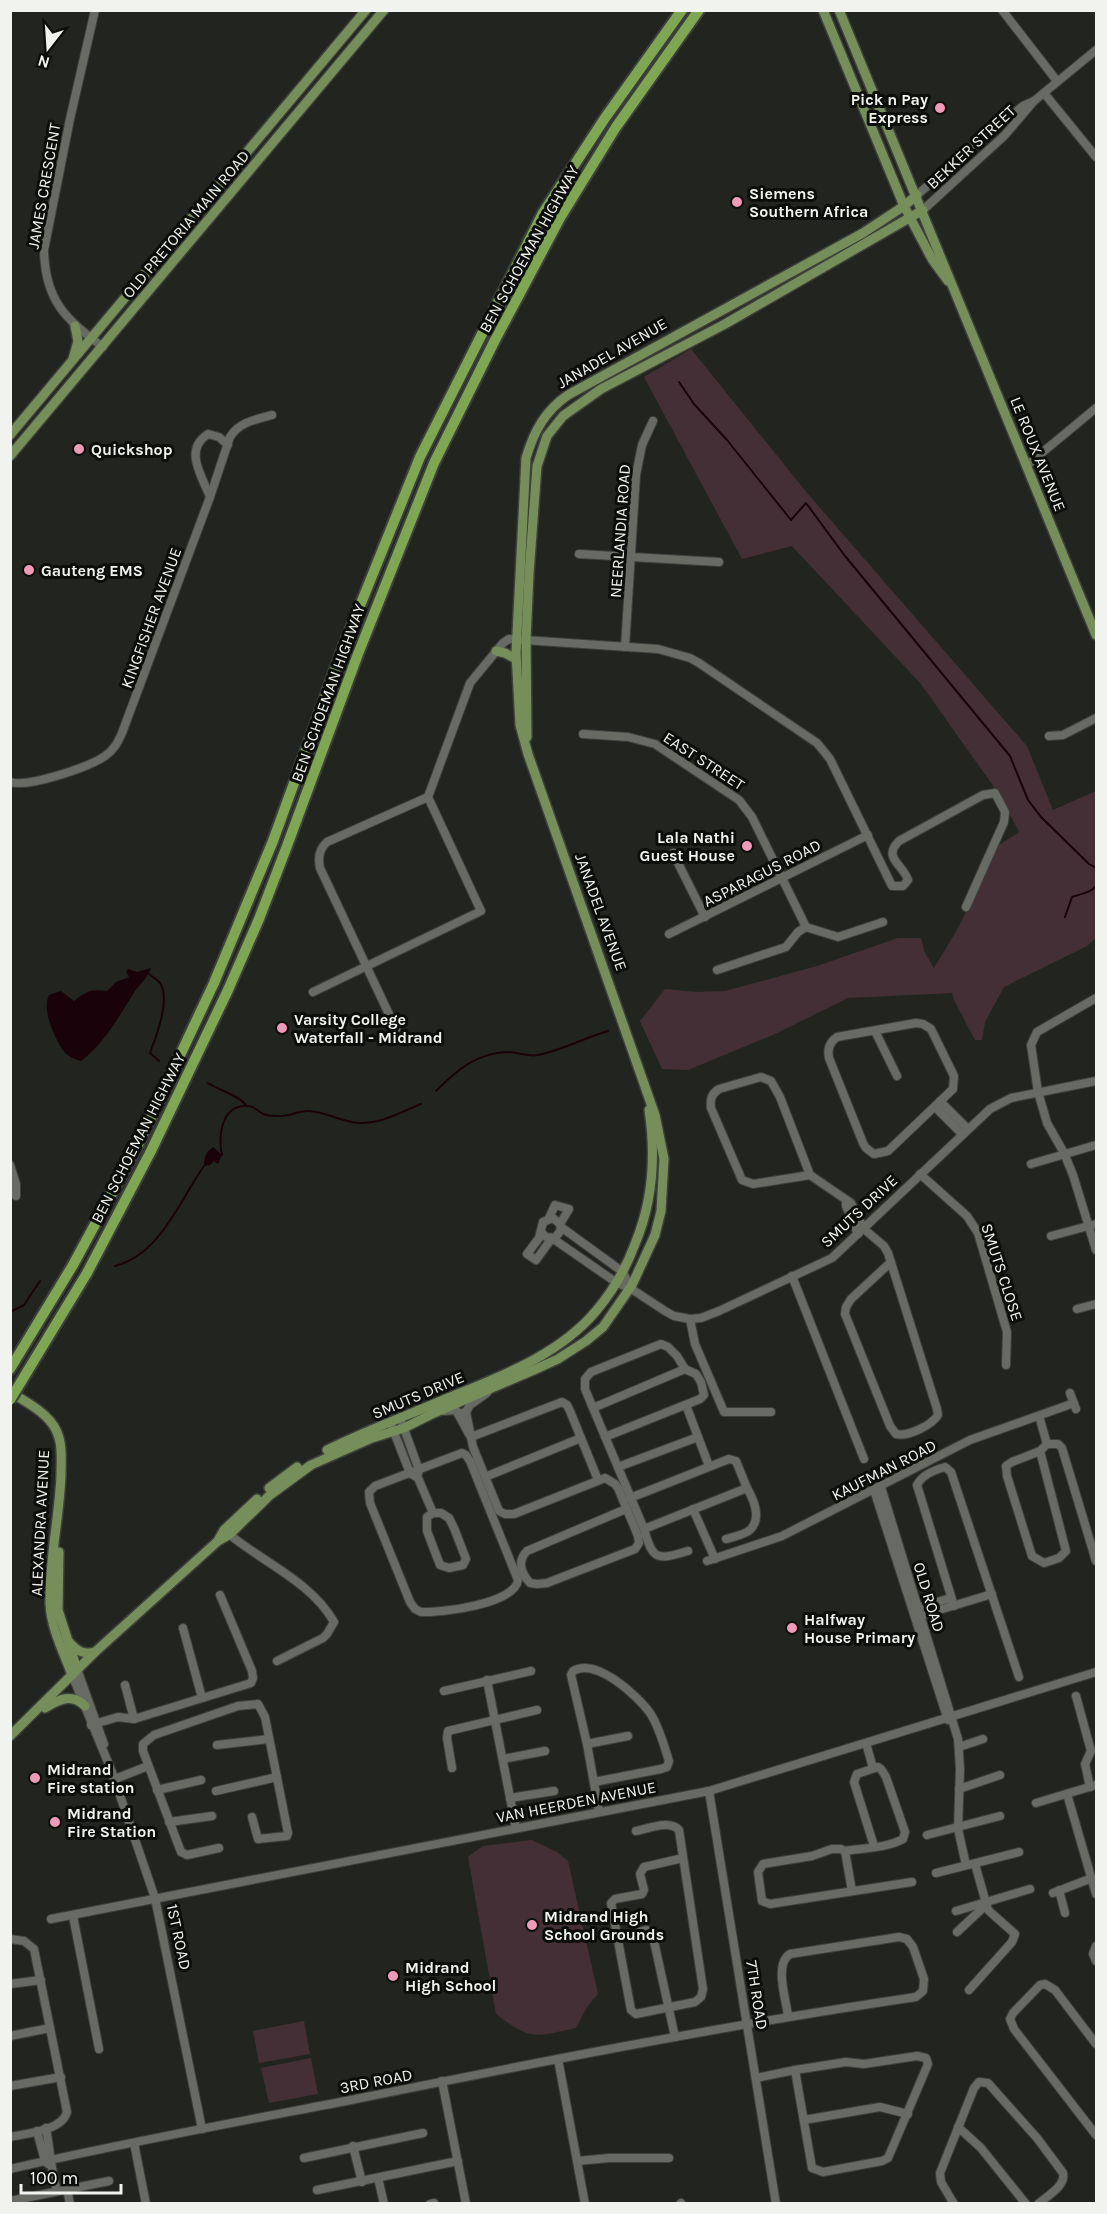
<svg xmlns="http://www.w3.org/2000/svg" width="1107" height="2214" font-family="Karla,sans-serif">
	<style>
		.green { fill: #452f36 }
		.water { fill: #1a020b }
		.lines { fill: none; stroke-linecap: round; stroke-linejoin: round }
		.stream { stroke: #1a020b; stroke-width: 2 }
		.minor-casing { stroke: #3e403c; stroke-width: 10 }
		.major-casing { stroke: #3e403c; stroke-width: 12 }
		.highway-casing { stroke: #3e403c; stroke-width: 14 }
		.minor { stroke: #676b64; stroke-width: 8 }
		.major { stroke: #758e5a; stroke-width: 9 }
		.highway { stroke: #7ea653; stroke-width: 10 }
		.highway-bridge-casing { stroke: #3e403c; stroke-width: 14; stroke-linecap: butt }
		.highway-bridge { stroke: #7ea653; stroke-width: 10 }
		.poi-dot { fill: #ef9ab8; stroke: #0c0e0b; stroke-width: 2 }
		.labels { text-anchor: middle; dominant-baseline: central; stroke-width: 6; stroke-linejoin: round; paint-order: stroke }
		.poi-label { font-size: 16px; font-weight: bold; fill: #f1f3ef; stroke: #0c0e0b; text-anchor: start }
		.street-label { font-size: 16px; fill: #f1f3ef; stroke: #0c0e0b }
	</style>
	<rect width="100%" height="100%" fill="#22251f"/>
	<!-- green -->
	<g class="green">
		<polygon points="691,349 808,494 1027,746 1053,810 1096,791 1096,938 1087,946 1004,987 985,1022 982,1040 975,1040 954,1000 952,993 848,998 775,1034 688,1070 662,1069 640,1021 665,989 696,992 725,991 817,966 898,938 921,938 925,953 934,968 957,930 999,845 1019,832 1001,797 921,684 792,546 742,559 644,377"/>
		<path d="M532 1840 557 1852 568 1861 598 1994 587 2007 576 2028C533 2037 532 2041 496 2014L468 1857 483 1846Z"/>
		<polygon points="304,2021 310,2054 259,2063 253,2031"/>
		<polygon points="311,2058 318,2094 269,2103 261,2068"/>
	</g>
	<!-- water -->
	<g class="water">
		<path d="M151 968C148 977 141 983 135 991 119 1016 105 1043 81 1061 73 1059 65 1055 61 1047 53 1034 42 1009 49 995L61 991 74 1001C86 991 92 989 107 991L116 982 129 977 126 972 128 969 137 972Z"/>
		<path d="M213 1147 222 1155 218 1164 214 1161 210 1165 204 1166C204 1158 206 1151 213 1147Z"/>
	</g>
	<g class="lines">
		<!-- stream -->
		<g class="stream">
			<polyline points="679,382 694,404 727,440 791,520 806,503 845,556 1010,756 1028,800 1041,817 1089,864 1096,868"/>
			<path d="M1065 917 1072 897C1080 894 1091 893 1096 886"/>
			<path d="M149 974C152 977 158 980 160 983 171 999 156 1037 150 1053L159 1061"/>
			<path d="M208 1083C220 1091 237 1094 246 1105"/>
			<path d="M436 1091C456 1071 476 1053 507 1052 518 1052 527 1057 538 1055 563 1050 584 1038 608 1031"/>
			<path d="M222 1155C218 1136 221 1104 248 1106 255 1106 258 1112 264 1114 268 1116 274 1116 278 1116 289 1117 299 1110 309 1111 326 1112 342 1122 359 1123 381 1124 401 1112 421 1104"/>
			<path d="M115 1266C161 1254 179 1201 204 1166"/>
			<polyline points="10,1312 24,1305 40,1281"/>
		</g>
		<!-- minor casing -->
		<g class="minor-casing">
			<g id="minor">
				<path d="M95 10 70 119 44 250C45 300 65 319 103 347"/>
				<polyline points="1002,10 1057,81"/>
				<polyline points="1044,93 1096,157"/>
				<polyline points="917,195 969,150 1023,106 1034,101 1096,50"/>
				<polyline points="923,210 1005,135 1034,101"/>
				<polyline points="1026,466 1096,408"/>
				<path d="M210 497C202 476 183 450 208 434L219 437 228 445"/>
				<polyline points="579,554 719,562"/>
				<polyline points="625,647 636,475 642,445 653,421"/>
				<polyline points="583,734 628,737 655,744 739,800 752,817 806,927"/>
				<polyline points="1049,736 1063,735 1096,718"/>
				<path d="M10 782C28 788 89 767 105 756 114 750 118 742 122 733L210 497 230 437C239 422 257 419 272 415"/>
				<polyline points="673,853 705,917"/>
				<polyline points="806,927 838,937 883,922"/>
				<polyline points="669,934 868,835"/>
				<polyline points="717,970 786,947 798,932 806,927"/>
				<path d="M313 992 481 911 428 797 470 683 503 643 509 639 658 649 690 658 699 663 817 743 830 759 892 886H903L908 880C903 864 882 858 899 841L983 795 995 793 1005 812 1004 822 966 907"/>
				<polyline points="1096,998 1037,1032 1031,1045 1038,1092 1047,1123 1064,1153 1073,1175 1096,1250"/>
				<path d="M916 1023 923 1024 931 1029 954 1076 953 1089 888 1151 874 1154 866 1148 863 1143 829 1058C827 1049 830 1042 837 1037Z"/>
				<path d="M396 1029 320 868C318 859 319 849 327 842L428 797"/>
				<polyline points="875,1031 897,1076"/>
				<polyline points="940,1101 968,1129"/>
				<polyline points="935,1107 962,1134"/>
				<polyline points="1031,1164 1096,1145"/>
				<polyline points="10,1165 16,1184 16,1196"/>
				<polyline points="920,1174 967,1216 978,1233 1007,1332 1006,1365"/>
				<path d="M810 1175 753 1184 742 1180 711 1108C710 1100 711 1094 719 1089L761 1077 771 1081 780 1097 810 1175 851 1203 864 1229 884 1246 888 1253 937 1409 938 1415C932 1425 908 1437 896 1434L890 1426 845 1314 846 1307 851 1299 891 1262"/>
				<polyline points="846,1200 846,1206 858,1234"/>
				<polyline points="549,1218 555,1205 569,1209 560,1224"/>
				<polyline points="561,1227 623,1272 630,1288"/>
				<polyline points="541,1232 546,1237 555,1238 561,1230 560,1224 553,1218 543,1222 539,1238 527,1254 536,1260 552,1238 617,1283 630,1288 665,1311 674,1316 690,1319 701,1318 719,1311 832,1258 990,1109 1011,1098 1096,1081"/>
				<polyline points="1051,1236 1096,1224"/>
				<polyline points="792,1276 864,1459"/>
				<polyline points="1077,1309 1096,1304"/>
				<polyline points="690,1319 695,1344 724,1412 771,1412"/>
				<polyline points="1070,1393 1076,1409"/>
				<polyline points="686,1405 709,1466"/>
				<polyline points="593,1408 685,1369"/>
				<polyline points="444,1411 456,1410 469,1434"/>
				<path d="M466 1412 473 1447 499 1511 505 1514H514L605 1478 615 1484 618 1488 638 1536 639 1543 635 1549 547 1583 537 1584 530 1583C521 1573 517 1561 527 1551L626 1509"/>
				<polyline points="458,1414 466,1412 470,1405 487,1393"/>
				<polyline points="1039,1416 1047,1444"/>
				<polyline points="402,1423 419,1470 418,1474"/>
				<polyline points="392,1427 410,1473 418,1478 433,1513"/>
				<polyline points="471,1437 562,1402 567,1405 570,1411 598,1480"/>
				<polyline points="605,1437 700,1399 704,1395 701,1382 696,1374 685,1369 677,1356 668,1347 661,1344 591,1372 585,1379 585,1389 644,1529"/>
				<polyline points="1040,1451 1066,1551 1059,1558 1044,1563 1032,1556 1007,1476 1006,1466 1012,1462 1040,1451 1047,1444 1058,1444 1062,1448 1096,1561"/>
				<path d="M462 1453 466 1455 470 1461 518 1580C515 1604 441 1613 421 1612L415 1609 410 1602 370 1503 369 1492 375 1486Z"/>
				<polyline points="618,1467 698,1437"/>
				<polyline points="485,1477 581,1438"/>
				<polyline points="881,1487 958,1739 960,1769 958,1829 966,1865"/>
				<polyline points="874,1490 948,1720"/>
				<polyline points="630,1498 729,1459 736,1461 747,1488"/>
				<polyline points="693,1509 715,1559"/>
				<polygon points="433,1513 441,1513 449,1518 454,1528 466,1559 463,1565 449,1568 440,1565 427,1531 427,1517"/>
				<path d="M225 1531C260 1561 311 1581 334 1622L327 1634 323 1638 277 1661"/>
				<path d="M688 1551C657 1560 653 1561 644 1529L747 1488C754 1500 762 1518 750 1530 744 1535 733 1537 726 1539"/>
				<polyline points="707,1561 782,1536 970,1440 1074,1403"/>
				<path d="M954 1606 917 1485C922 1475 934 1470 945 1467L951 1472 1019 1677"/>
				<polyline points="913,1609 951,1598"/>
				<polyline points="916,1617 992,1594"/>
				<polyline points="183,1628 202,1698"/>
				<polyline points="77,1669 104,1744"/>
				<polyline points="72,1675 112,1772 155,1898 202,2129"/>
				<polyline points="487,1680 516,1828"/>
				<polyline points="125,1685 134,1719"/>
				<polyline points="444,1691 531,1671"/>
				<polyline points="1076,1696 1091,1751 1085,1764 1090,1787"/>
				<polyline points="91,1725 118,1717 134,1719 251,1683 253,1678 252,1671 220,1595"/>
				<polyline points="866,1743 873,1768"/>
				<polyline points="587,1744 628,1736"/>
				<polyline points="217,1745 269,1739"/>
				<polyline points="959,1747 983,1739"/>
				<polyline points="503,1759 545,1751"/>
				<polyline points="452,1768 447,1738 448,1731 537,1710"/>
				<polyline points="115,1779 148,1766"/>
				<path d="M594 1782 661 1769 667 1767 669 1761C664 1746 659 1726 650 1713 638 1696 596 1657 573 1671L571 1675 587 1744 599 1811"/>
				<polyline points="959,1789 1000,1775"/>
				<polyline points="157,1790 201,1780"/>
				<polyline points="216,1791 277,1777"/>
				<polyline points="709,1791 776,2204"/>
				<polyline points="1067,1794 1096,1894"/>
				<polyline points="510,1798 554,1791"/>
				<polyline points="1036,1803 1096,1785"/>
				<polyline points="169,1822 212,1816"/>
				<path d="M636 1831C648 1829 670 1819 679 1830L703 1989 701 1997 695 2002 636 2014 631 2010 611 1903 615 1899 642 1894 644 1890 640 1874 644 1867 683 1858"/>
				<polyline points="927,1835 1000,1816"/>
				<path d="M874 1846 854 1782 857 1774 878 1767 881 1769 886 1777 905 1832 903 1839C887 1848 863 1848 845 1851L841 1849H832L812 1856 763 1864 758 1872 762 1901 770 1904 912 1882"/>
				<polyline points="219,1848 187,1855 181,1852 143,1751 143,1744 154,1735 238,1706 258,1704 265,1717 288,1833 287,1836 258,1839 252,1817"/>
				<polyline points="845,1851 852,1891"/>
				<polyline points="936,1873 1019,1852"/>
				<polyline points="1059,1890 1065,1913"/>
				<polyline points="1053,1893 1092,1878"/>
				<polyline points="956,1911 1030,1889"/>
				<polyline points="73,1916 99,2049"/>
				<polyline points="51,1919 709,1791 1096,1672"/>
				<polyline points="957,1932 987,1904"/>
				<polyline points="617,1938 646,1930 652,1932 675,2037"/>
				<path d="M10 1939 24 1941 34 1949 67 2112C62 2131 27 2133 10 2137"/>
				<polyline points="1096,1946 1093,1954 1096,1961"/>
				<polyline points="10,1984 41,1980"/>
				<polyline points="969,1990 1012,1942 1015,1934 988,1910 975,1864"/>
				<polyline points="10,2036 50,2028"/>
				<polyline points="1096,2044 1055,1990 1045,1984 1040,1985 1013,2013 1010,2019 1014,2029 1096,2135"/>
				<polygon points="917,2056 926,2058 928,2064 888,2158 882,2161 823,2172 812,2168 795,2070 846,2062 864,2064"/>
				<polyline points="558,2059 585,2204"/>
				<polyline points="756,2078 795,2070"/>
				<polyline points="442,2081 466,2204"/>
				<polyline points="10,2086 61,2077"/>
				<polyline points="804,2120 880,2107 908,2114"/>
				<polyline points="958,2127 981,2148 1026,2204"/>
				<path d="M46 2128C50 2150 51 2170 57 2191"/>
				<polyline points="37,2131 45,2161 48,2164"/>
				<polyline points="134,2143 146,2204"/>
				<polyline points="353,2146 362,2182"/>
				<polyline points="304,2158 423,2133"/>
				<polyline points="577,2161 609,2158 669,2158"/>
				<path d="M10 2169C123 2143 237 2122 351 2100 539 2062 726 2025 916 1997L923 1991 924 1979 913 1947 907 1939 899 1937 790 1954C774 1964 786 1999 788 2016"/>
				<polyline points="378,2178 384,2204"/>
				<polyline points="67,2189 70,2204"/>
				<polyline points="317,2190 458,2161"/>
				<polyline points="10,2201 109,2181"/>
				<polyline points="430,2204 434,2203"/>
				<polyline points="680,2204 681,2203"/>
				<path d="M954 2204 941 2182 940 2173 974 2088 979 2082 988 2083 1037 2138 1063 2173C1066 2186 1047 2196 1038 2204"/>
			</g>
		</g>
		<!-- major casing -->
		<g class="major-casing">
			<g id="major">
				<polyline points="823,10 904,206 932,259 948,281"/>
				<polyline points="839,10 1096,635"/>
				<polyline points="73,359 78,341 75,326"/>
				<polyline points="10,435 366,10"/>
				<polyline points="10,456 384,10"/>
				<polyline points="496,651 505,653 516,659"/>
				<polyline points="527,737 526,640 529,574 537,466 547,436 563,416 601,389 725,324 923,210"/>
				<path d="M10 1392C26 1402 48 1413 56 1430 63 1444 61 1460 61 1476 59 1519 49 1561 50 1604 51 1628 64 1653 72 1675"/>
				<path d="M327 1450C367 1430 411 1414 453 1396 504 1375 560 1354 596 1311 613 1291 626 1268 635 1244 653 1201 656 1156 649 1110"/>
				<polyline points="269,1488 297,1467"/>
				<polyline points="219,1539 224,1530 257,1499"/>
				<polyline points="59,1552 58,1610 77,1669"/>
				<path d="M69 1642C77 1651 83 1655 95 1652"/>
				<path d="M45 1708C59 1699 72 1693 85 1706"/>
				<path d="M10 1736 95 1652 218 1541 230 1534 270 1495 311 1465 372 1438 404 1428 434 1413 536 1369 558 1359 586 1341 603 1327 632 1285 655 1235 661 1211 664 1159 655 1115 528 754 520 725 516 653 526 458C534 431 545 411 568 395L863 233 904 206 917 195"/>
			</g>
		</g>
		<!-- highway casing -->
		<g class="highway-casing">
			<g id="highway">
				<polyline points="10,1369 73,1265 138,1145 214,983 273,841 343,648 420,457 543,213 605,118 682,10"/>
				<polyline points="27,1372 87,1273 151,1151 228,990 259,919 287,846 358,654 434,463 495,340 560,218 616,127 699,10"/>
			</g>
		</g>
		<!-- minor -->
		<use href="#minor" class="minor"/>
		<!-- major -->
		<use href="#major" class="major"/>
		<!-- highway -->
		<use href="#highway" class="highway"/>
		<!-- highway-bridge casing -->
		<g class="highway-bridge-casing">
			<polyline id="highway-bridge" points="10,1400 27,1372"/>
		</g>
		<!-- highway-bridge -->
		<use href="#highway-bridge" class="highway-bridge"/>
	</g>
	<!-- markers -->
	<g class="poi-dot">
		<circle cx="940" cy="108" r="6"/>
		<circle cx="737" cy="202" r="6"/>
		<circle cx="79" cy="449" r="6"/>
		<circle cx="29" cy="570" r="6"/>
		<circle cx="747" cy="846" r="6"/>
		<circle cx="282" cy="1028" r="6"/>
		<circle cx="792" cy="1628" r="6"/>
		<circle cx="35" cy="1778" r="6"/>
		<circle cx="55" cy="1822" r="6"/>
		<circle cx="532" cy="1925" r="6"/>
		<circle cx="393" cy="1976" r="6"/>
	</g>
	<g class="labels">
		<!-- poi labels -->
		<g class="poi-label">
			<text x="928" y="99" text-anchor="end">Pick n Pay<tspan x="928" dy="18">Express</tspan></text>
			<text x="749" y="193">Siemens<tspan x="749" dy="18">Southern Africa</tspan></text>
			<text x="91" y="449">Quickshop</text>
			<text x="41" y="570">Gauteng EMS</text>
			<text x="735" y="837" text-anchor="end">Lala Nathi<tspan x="735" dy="18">Guest House</tspan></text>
			<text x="294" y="1019">Varsity College<tspan x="294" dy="18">Waterfall - Midrand</tspan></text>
			<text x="804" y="1619">Halfway<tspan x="804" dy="18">House Primary</tspan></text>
			<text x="47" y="1769">Midrand<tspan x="47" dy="18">Fire station</tspan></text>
			<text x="67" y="1813">Midrand<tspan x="67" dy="18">Fire Station</tspan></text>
			<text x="544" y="1916">Midrand High<tspan x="544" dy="18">School Grounds</tspan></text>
			<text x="405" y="1967">Midrand<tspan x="405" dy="18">High School</tspan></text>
		</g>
		<!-- street labels -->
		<g class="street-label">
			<text transform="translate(971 147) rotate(-43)">BEKKER STREET</text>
			<text transform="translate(44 186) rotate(-80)">JAMES CRESCENT</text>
			<text transform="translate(186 224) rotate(-50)">OLD PRETORIA MAIN ROAD</text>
			<text transform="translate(529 249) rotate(-61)">BEN SCHOEMAN HIGHWAY</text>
			<text transform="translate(612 353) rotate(-30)">JANADEL AVENUE</text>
			<text transform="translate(1038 454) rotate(68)">LE ROUX AVENUE</text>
			<text transform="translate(620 531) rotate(-86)">NEERLANDIA ROAD</text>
			<text transform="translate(151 618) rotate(-70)">KINGFISHER AVENUE</text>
			<text transform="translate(328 693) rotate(-70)">BEN SCHOEMAN HIGHWAY</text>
			<text transform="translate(704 761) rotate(33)">EAST STREET</text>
			<text transform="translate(762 873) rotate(-27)">ASPARAGUS ROAD</text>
			<text transform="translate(601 912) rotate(70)">JANADEL AVENUE</text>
			<text transform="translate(138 1138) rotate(-63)">BEN SCHOEMAN HIGHWAY</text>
			<text transform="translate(859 1211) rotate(-43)">SMUTS DRIVE</text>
			<text transform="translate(1002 1272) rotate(72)">SMUTS CLOSE</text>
			<text transform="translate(418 1395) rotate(-23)">SMUTS DRIVE</text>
			<text transform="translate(884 1470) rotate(-27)">KAUFMAN ROAD</text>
			<text transform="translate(40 1523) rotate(-87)">ALEXANDRA AVENUE</text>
			<text transform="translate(929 1597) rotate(73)">OLD ROAD</text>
			<text transform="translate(576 1802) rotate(-11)">VAN HEERDEN AVENUE</text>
			<text transform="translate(179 1937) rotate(78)">1ST ROAD</text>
			<text transform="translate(757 1995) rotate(81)">7TH ROAD</text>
			<text transform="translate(376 2081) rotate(-11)">3RD ROAD</text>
		</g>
	</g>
	<!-- border -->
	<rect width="1107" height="2214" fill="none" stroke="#f1f3ef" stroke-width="24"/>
	<!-- north arrow -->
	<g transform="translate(48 48) rotate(197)" stroke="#0c0e0b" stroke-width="4.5" paint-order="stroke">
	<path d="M0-4.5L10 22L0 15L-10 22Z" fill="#f1f3ef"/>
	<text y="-9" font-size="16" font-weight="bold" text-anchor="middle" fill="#f1f3ef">N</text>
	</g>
	<!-- scale -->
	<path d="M21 2184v9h100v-9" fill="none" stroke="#f1f3ef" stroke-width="3"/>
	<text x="30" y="2184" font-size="18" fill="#f1f3ef" stroke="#0c0e0b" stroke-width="4.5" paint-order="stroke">100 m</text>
</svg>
